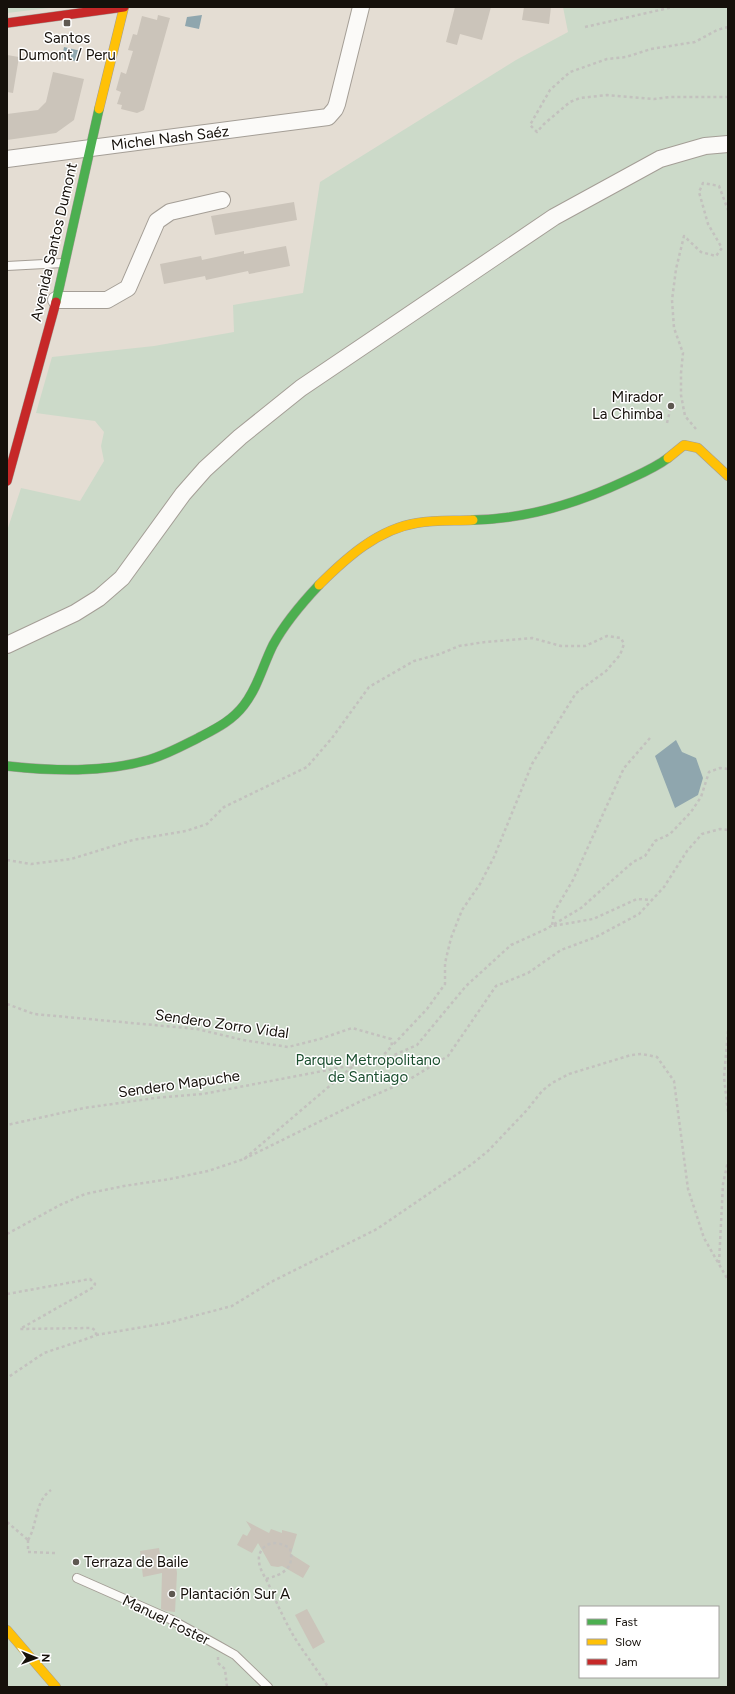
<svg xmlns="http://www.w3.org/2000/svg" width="735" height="1694" font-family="Figtree,sans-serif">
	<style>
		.green { fill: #ccdac9; fill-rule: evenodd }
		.water { fill: #8fa6ae }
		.building { fill: #cbc4ba }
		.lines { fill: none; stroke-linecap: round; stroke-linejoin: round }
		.lane-casing { stroke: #a49e96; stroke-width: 10 }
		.street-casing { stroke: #a49e96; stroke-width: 18 }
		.fast-casing { stroke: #a49e96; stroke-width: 10 }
		.slow-casing { stroke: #a49e96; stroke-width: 10 }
		.jam-casing { stroke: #a49e96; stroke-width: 10 }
		.path { stroke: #c3c1be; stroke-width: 2.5; stroke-dasharray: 3 3; stroke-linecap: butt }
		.lane { stroke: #fbfaf8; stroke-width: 8 }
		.street { stroke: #fbfaf8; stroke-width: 16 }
		.fast { stroke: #4caf50; stroke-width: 9 }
		.slow { stroke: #ffc107; stroke-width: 9 }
		.jam { stroke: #c62828; stroke-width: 9 }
		.poi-dot { fill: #5e5851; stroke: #fff; stroke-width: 1.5 }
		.labels { text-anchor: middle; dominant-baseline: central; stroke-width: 3; stroke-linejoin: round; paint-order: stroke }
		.poi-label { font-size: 15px; fill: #16110b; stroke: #fff; text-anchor: start }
		.street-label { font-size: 15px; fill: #16110b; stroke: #fff }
		.park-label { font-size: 15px; fill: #1b4f2f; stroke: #fff }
	</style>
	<rect width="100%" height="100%" fill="#e4ddd3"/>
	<!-- green -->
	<g class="green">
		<polygon points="7,7 57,7 7,13"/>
		<path d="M563 7H728V1687H7V531L21 488 80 501 104 461 101 446 104 432 95 421 36 413 52 357 154 346 234 332 233 305 303 293 320 182 516 60 568 32ZM580 1607H718V1677H580Z"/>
	</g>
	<!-- water -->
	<g class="water">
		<polygon points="202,15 199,29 185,26 187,17"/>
		<polygon points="64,47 81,51 78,62 62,58"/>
		<polygon points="676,740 682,752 696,758 703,778 698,795 675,808 655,756"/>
	</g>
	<!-- building -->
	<g class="building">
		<polygon points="455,7 491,7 482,40 460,34 457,45 446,42"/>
		<polygon points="524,7 551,7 549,24 522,20"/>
		<polygon points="158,15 170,18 144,110 137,113 121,109 122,105 117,104 121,92 116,90 121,72 126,74 133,51 128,50 133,34 137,35 142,16 157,20"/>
		<polygon points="7,55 19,57 13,93 7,92"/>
		<polygon points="53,72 84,79 74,120 56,133 7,140 7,114 38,110 46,102"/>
		<polygon points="294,202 297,220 215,235 211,216"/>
		<polygon points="286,246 290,266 249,274 248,271 206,280 205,276 164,284 160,264 201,256 202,260 244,251 244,254"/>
		<polygon points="246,1521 269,1533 271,1529 282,1533 282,1530 297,1534 291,1554 310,1566 303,1578 282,1566 278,1567 271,1566 258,1543 252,1553 237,1545 243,1534 247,1536 251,1529"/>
		<polygon points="159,1548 161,1561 175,1559 177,1573 175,1612 166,1611 161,1609 162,1573 143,1577 140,1551"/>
		<polygon points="307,1609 325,1642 313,1649 295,1615"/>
	</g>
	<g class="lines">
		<!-- lane casing -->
		<g class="lane-casing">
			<g id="lane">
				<polyline points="7,266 63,263"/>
				<polyline points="77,1578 170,1619 219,1646 235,1655 268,1687"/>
			</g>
		</g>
		<!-- street casing -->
		<g class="street-casing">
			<g id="street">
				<polyline points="7,159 328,117 335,109 337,104 361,7"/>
				<polyline points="56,300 107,300 128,288 157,221 170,212 222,200"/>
				<polyline points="7,645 75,613 99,598 122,578 183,494 205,469 240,437 301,388 554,217 660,159 705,146 728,144"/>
			</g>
		</g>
		<!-- fast casing -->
		<g class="fast-casing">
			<g id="fast">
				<polyline points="56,302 99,109"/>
				<path d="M473 520C525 519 578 503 625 481 640 474 655 468 668 458"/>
				<path d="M7 766C53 771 103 773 148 760 166 755 182 746 198 738 215 729 232 721 244 705 258 687 263 665 273 645 285 623 302 603 319 585"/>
			</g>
		</g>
		<!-- slow casing -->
		<g class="slow-casing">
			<g id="slow">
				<polyline points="99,109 124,7"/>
				<polyline points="668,458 684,445 698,448 728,476"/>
				<path d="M319 585C346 558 378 529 417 523 435 520 454 521 473 520"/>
				<polyline points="7,1630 56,1687"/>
			</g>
		</g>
		<!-- jam casing -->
		<g class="jam-casing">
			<g id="jam">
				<polyline points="7,23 124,7"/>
				<polyline points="7,481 56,302"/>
			</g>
		</g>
		<!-- path -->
		<g class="path">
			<polyline points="585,27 673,7"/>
			<polyline points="728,27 717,30 695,42 651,49 626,57 607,59 570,72 550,90 530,125 537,132 544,124 570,102 580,98 607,95 654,99 670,97 728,97"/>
			<polyline points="667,423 671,406"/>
			<polyline points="696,429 685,416 681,395 681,373 683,353 674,328 672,300 676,269 684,236 701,252 716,256 722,248 708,224 699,192 703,183 719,186 728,210"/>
			<polyline points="650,738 624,768 573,880 554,912 552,926 593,919 637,899 652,900"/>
			<polyline points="7,860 31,864 71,859 133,840 186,831 207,824 224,807 307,767 332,738 369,687 414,661 440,654 459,646 485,642 532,638 561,646 585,646 607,636 621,638 624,644 620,655 606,671 576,693 532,764 494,857 480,884 462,910 451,938 445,963 445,984 427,1009 392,1046"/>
			<polyline points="7,1004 34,1014 197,1029 243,1040 288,1047 320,1039 352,1028 391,1039 392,1046 376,1063 354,1065 203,1094 155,1098 84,1108 7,1125"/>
			<polyline points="728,1031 724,1077 728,1113"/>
			<polyline points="378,1062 417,1045 466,986 511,945 546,929 581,908 633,862 645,856 655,841 670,834 691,812 701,797 709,772 720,768 728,769"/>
			<polyline points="244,1159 363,1100 405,1082 448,1056 496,986 528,973 561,950 596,937 639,914 664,887 687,851 702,834 720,829 728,830"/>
			<polyline points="7,1234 60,1205 85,1194 124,1186 170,1179 208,1171 244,1159 353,1066"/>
			<polyline points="719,1263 723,1184 728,1161"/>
			<polyline points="7,1294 90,1279 95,1284 94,1287 20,1329 92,1328 96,1331 96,1335 89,1338 44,1353 7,1378"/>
			<polyline points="96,1335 167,1323 232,1306 271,1282 377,1229 472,1164 488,1151 527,1110 542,1091 552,1083 569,1074 631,1055 642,1054 657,1057 674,1081 688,1189 704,1238 728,1280"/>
			<polyline points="7,1522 28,1540"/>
			<path d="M28 1540C38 1524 34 1502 51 1490"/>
			<polyline points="28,1540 28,1552 55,1553"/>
			<path d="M266 1579C283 1574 295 1569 290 1548 282 1544 275 1541 267 1545 262 1548 258 1554 259 1561 259 1568 265 1577 268 1583 278 1606 288 1629 302 1649 311 1662 320 1674 328 1687"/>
			<polyline points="218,1657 218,1663 225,1669 227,1687"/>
		</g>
		<!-- lane -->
		<use href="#lane" class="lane"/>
		<!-- street -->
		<use href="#street" class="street"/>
		<!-- fast -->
		<use href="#fast" class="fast"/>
		<!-- slow -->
		<use href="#slow" class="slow"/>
		<!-- jam -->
		<use href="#jam" class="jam"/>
	</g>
	<!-- markers -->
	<g class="poi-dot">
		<rect x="63" y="19" width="8" height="8" rx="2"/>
		<circle cx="671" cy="406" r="4"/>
		<circle cx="76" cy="1562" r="4"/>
		<circle cx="172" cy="1594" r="4"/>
	</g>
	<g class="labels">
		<!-- poi labels -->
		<g class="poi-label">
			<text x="67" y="38" text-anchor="middle">Santos<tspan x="67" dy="17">Dumont / Peru</tspan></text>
			<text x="663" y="397" text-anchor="end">Mirador<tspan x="663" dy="17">La Chimba</tspan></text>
			<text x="84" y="1562">Terraza de Baile</text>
			<text x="180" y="1594">Plantación Sur A</text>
		</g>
		<!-- street labels -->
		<g class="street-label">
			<text transform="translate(170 138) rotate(-7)">Michel Nash Saéz</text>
			<text transform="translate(54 242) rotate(-77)">Avenida Santos Dumont</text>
			<text transform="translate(222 1024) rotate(8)">Sendero Zorro Vidal</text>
			<text transform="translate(179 1084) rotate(-8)">Sendero Mapuche</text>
			<text transform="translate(166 1620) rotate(26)">Manuel Foster</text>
		</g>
		<!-- park labels -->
		<g class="park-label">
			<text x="368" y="1060">Parque Metropolitano<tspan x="368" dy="17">de Santiago</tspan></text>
		</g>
	</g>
	<!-- border -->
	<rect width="735" height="1694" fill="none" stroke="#16110b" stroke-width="16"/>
	<!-- legend -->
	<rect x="579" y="1606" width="140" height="72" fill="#ffffff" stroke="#a2a09d"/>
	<rect x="587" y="1619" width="20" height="6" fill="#4caf50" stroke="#a2a09d"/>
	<text x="615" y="1626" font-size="12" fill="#16110b">Fast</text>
	<rect x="587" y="1639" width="20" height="6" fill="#ffc107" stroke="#a2a09d"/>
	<text x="615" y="1646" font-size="12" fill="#16110b">Slow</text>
	<rect x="587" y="1659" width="20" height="6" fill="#c62828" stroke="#a2a09d"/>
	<text x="615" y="1666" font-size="12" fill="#16110b">Jam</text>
	<!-- north arrow -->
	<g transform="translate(36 1658) rotate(91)" stroke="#ffffff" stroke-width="3" paint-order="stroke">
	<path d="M0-3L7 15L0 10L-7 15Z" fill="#16110b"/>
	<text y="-6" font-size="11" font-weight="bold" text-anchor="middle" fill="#16110b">N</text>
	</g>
</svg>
